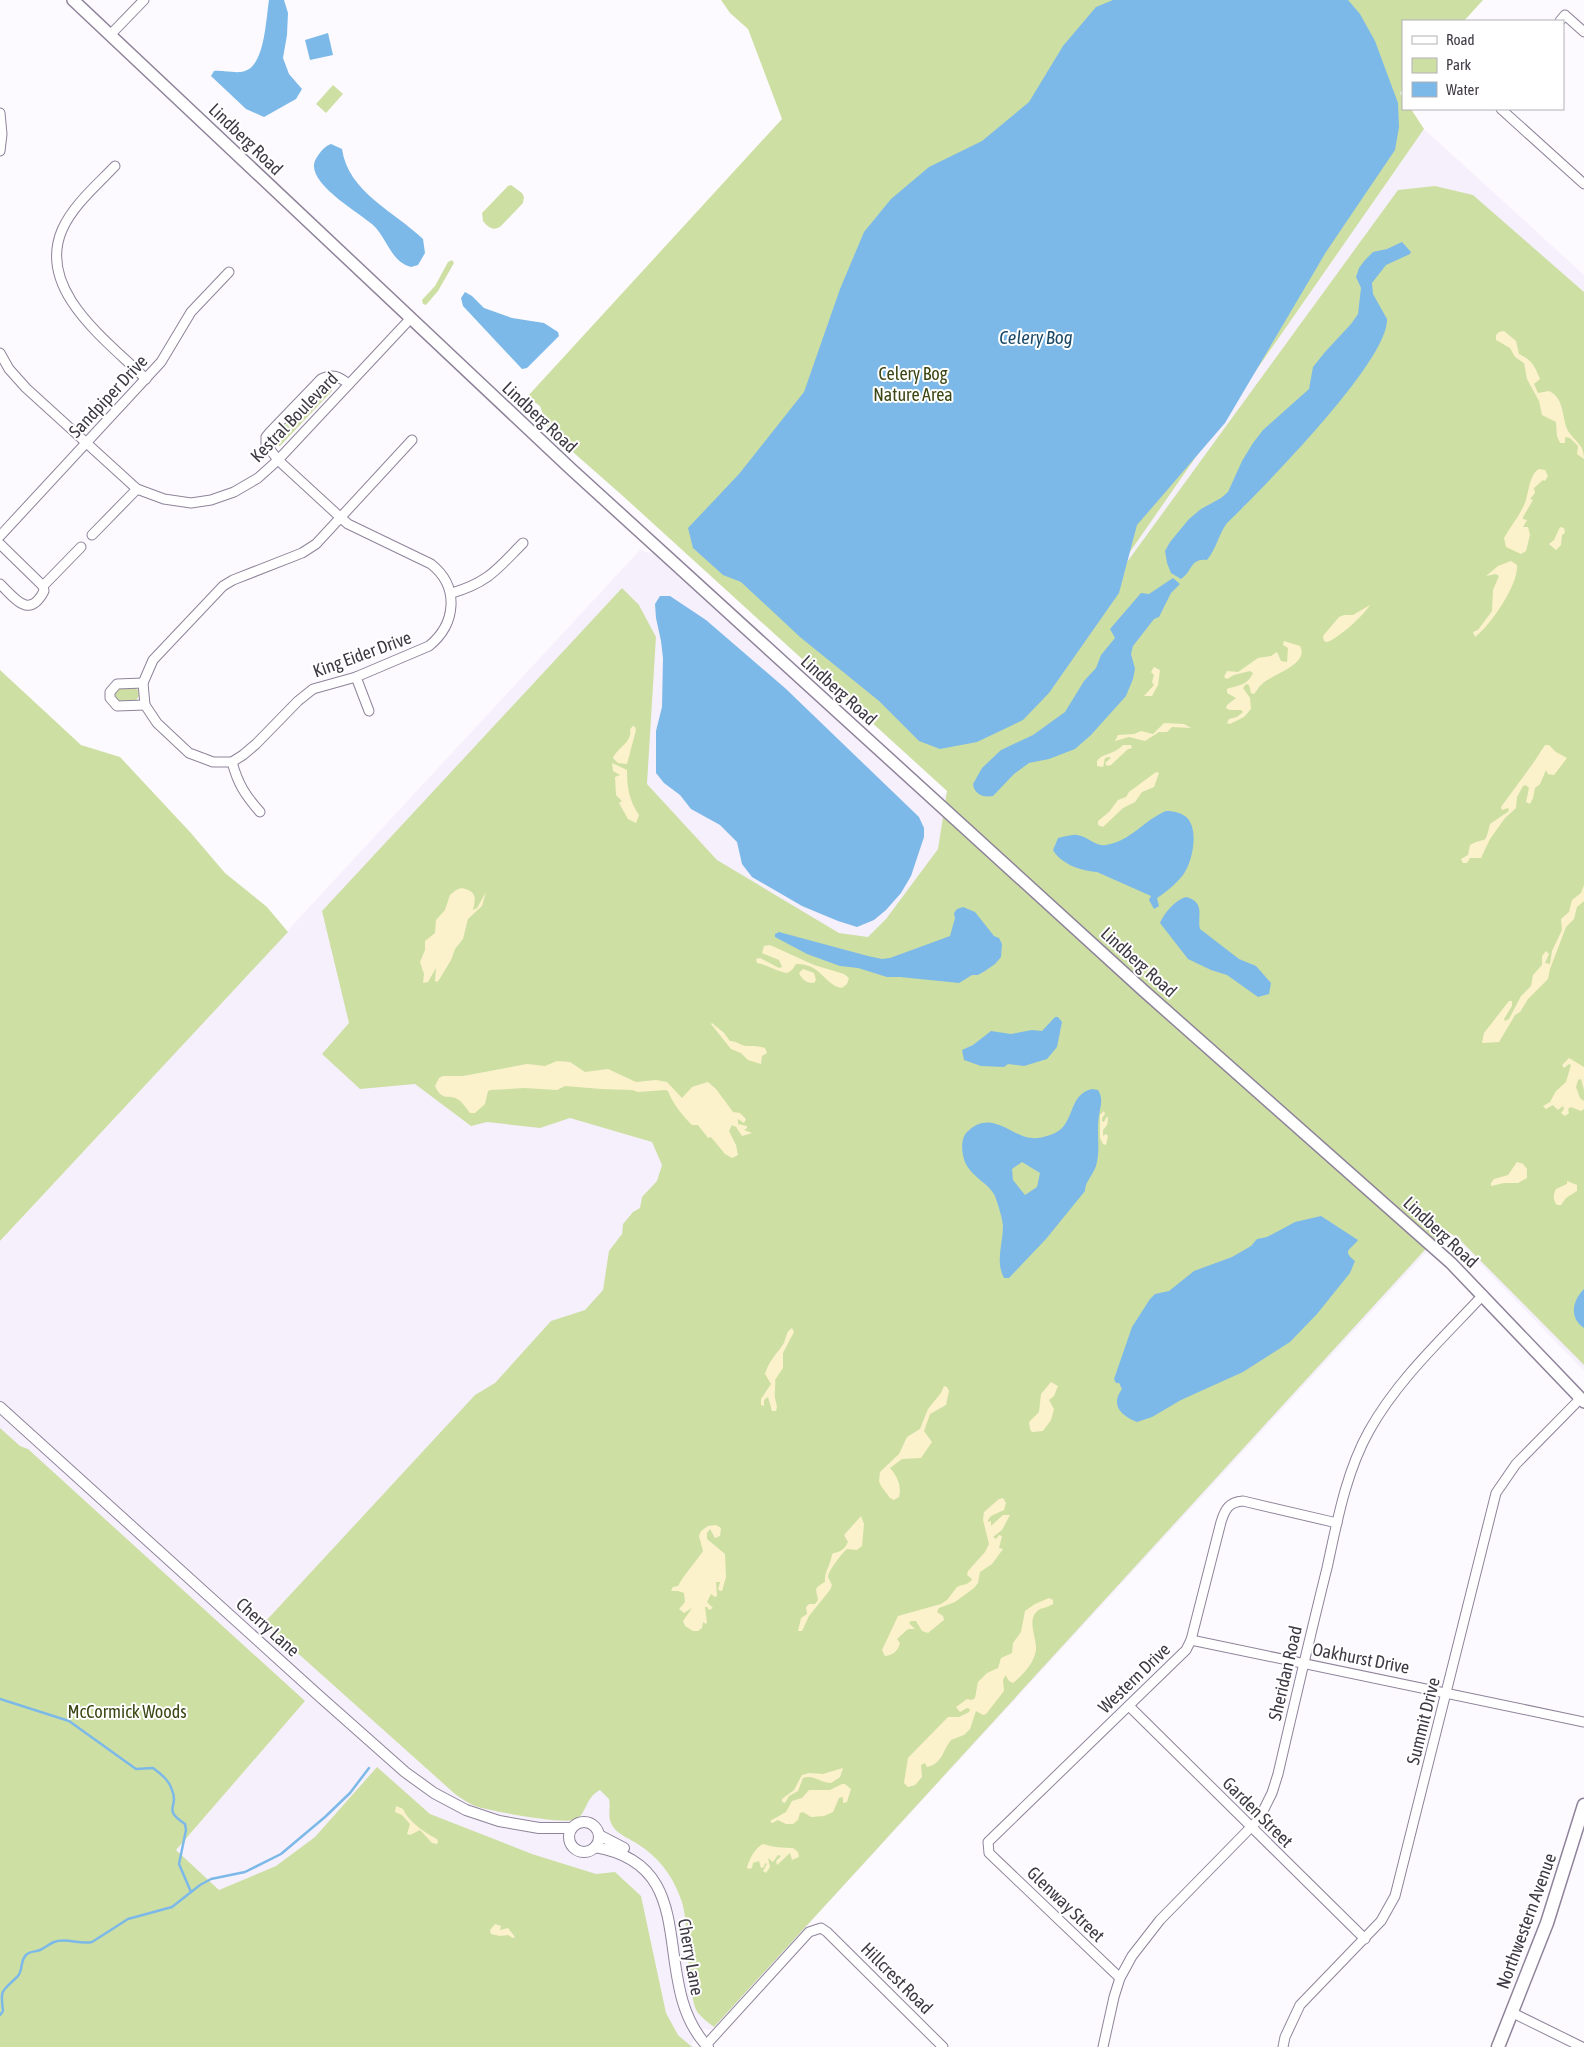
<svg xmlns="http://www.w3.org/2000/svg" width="1584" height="2047" font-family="'Asap Condensed',sans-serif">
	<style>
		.built { fill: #f6f0fd }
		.green { fill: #cedfa4 }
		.sand { fill: #fbf2cc }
		.water { fill: #7cb9e8; fill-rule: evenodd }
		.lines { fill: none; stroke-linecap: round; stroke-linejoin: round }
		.stream { stroke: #7cb9e8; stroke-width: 2.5 }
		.minor-casing { stroke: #8f839a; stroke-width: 11 }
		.tertiary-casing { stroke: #8f839a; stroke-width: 12 }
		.secondary-casing { stroke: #8f839a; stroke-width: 14 }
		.primary-casing { stroke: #8f839a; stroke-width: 15 }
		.minor { stroke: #fff; stroke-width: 9 }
		.tertiary { stroke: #fff; stroke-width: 10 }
		.secondary { stroke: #fff; stroke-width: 11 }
		.primary { stroke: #fff; stroke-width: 12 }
		.labels { text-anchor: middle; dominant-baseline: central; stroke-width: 4; stroke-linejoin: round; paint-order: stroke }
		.street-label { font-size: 18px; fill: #3e3943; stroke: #fff }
		.park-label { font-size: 18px; fill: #3b4614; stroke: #fff }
		.water-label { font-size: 19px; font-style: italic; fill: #1b4a69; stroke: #fff }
	</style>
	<rect width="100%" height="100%" fill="#fcfaff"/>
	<!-- built -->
	<polygon class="built" points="1424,129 1584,275 1584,1371 1458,1241 1445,1232 714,2027 711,2030 703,2029 691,2044 694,2047 0,2047 0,1241 640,550 654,554 933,807 1015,717"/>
	<!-- green -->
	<g class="green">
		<path d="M721 0H1483L1464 21H1403V90L1400 93 1403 97V109H1411L1424 129 1036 687 1398 190 1435 186 1473 195 1584 292V1365L1460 1240 1444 1229 714 2027C709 2023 703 2019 699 2014 686 1999 690 1928 682 1902 673 1876 659 1857 636 1843 628 1838 617 1834 612 1825 607 1817 611 1808 609 1799L600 1790C583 1799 588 1816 573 1820 561 1824 489 1811 475 1806 468 1803 461 1798 455 1794L264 1623 475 1395 495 1383 551 1321 585 1310 603 1290 609 1251 622 1234 623 1224 633 1212 640 1208 642 1197 657 1181 662 1165 652 1142 570 1118 540 1128 487 1122 471 1126 415 1084 360 1089 322 1054 349 1023 322 911 622 588 639 605 656 637 647 784 717 860 839 933 868 937 886 919 938 849 947 791 624 497 549 431 540 406 527 397 782 119 748 29 730 13Z"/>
		<polygon points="333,85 343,94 326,113 316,104"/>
		<path d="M511 185 522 193 524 197 523 203 501 226C493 232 488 227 483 221L482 213 508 186Z"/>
		<polygon points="452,260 454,263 438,291 426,305 423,304 422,300 435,286 448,262"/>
		<polygon points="326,382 332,383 332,391 280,446 273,445 272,439"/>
		<polygon points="0,670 81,745 120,757 190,832 225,873 267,907 288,932 0,1241"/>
		<polygon points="134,687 138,690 139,696 135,702 119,703 113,697 116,688"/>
		<polygon points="0,1428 20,1446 28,1449 305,1701 176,1850 219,1890 276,1866 315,1837 377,1767 430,1814 532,1854 596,1874 615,1872 641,1896 666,2013 678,2035 692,2047 0,2047"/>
	</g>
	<!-- sand -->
	<g class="sand">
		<path d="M1504 331 1516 341 1519 354C1533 361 1534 365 1540 379L1534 384 1538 393 1549 391C1564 398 1562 416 1567 429 1573 441 1584 443 1584 459L1577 454 1578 446 1570 438 1565 437V443H1560L1557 436 1556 422 1542 415 1539 401 1527 379 1524 363 1515 357 1510 348 1496 340V335L1499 332Z"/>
		<path d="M1539 469 1545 470 1548 476 1545 481 1543 480 1534 488 1535 493 1530 499 1533 500 1523 517V519L1527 520 1523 527H1528L1530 535 1526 551 1521 554 1506 547 1504 538C1511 525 1521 515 1526 500 1529 490 1530 474 1539 469Z"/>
		<polygon points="1560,527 1564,528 1565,533 1562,535 1561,545 1556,550 1549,544 1554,540"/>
		<path d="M1511 561 1517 565C1519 584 1490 626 1475 637L1473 632 1478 630 1492 611 1493 590 1499 576 1496 574 1486 576 1498 566Z"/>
		<path d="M1370 605C1364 615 1338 639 1327 642L1324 641 1323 636 1339 617 1344 615H1353Z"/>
		<path d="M1284 641 1300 646C1310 665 1271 674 1261 685 1258 687 1257 691 1254 694L1251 693 1249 685 1246 684 1243 688 1250 698 1251 709 1244 717 1230 724 1227 723 1229 719 1237 717 1243 712 1241 710H1230L1226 708 1227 705 1236 698 1227 693V689C1238 685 1247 686 1253 673L1250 671 1234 675 1227 679 1224 677 1227 671 1238 672 1258 658 1271 656 1277 652 1281 661 1287 662 1288 648 1283 645Z"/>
		<polygon points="1154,667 1160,670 1158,685 1152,696 1144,696 1154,685 1152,682 1154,675 1151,672"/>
		<polygon points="1164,723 1184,724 1191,728 1172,727 1167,732 1159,732 1145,741 1129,737 1115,741 1118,735 1134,734 1141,731 1153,734"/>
		<path d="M633 726 635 727 636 730 627 764 618 763 613 758C618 747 633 742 630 729Z"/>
		<path d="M1123 745H1131L1132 748 1128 749 1111 765 1107 766 1105 763 1111 758 1109 757 1105 758 1103 767 1097 766V761C1104 752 1112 756 1123 745Z"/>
		<path d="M1545 745H1549L1556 752 1567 758 1554 775 1548 774 1546 770 1540 784 1535 788 1533 798 1530 804 1526 802 1529 788 1526 785 1523 786 1517 797 1516 808 1505 818 1490 839 1481 858H1470L1467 863H1463L1461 859 1468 855 1470 845C1487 835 1484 848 1490 824L1509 811 1508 808 1502 810 1501 807 1534 762Z"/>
		<path d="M612 763 627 770C627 788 629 800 639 815L636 823 628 819 619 803 622 801 616 795 615 777 620 775 613 771Z"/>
		<polygon points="1156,772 1159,773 1154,787 1142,792 1135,802 1123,808 1103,827 1098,825 1098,821 1109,812 1118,800 1126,797 1129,792"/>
		<polygon points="1584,885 1584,901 1577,907 1574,919 1566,927 1550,969 1548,979 1528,999 1520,1012 1515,1015 1499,1042 1482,1043 1484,1033 1509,1001 1512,1001 1512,1006 1504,1019 1505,1021 1509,1019 1521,996 1531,986 1533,975 1542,965 1542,956 1546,951 1549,954 1545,963 1550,964 1552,951 1562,930 1561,919 1569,912 1572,900 1581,893"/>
		<path d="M461 888C477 891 476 898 473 910L477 908 486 892 482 906 468 919 463 939 455 949 451 960 439 980 437 982 435 981 436 968 428 982 423 983 424 974 420 962 425 950V941L435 933 436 920 445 910 450 895 456 890Z"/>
		<path d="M770 945 814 965 844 974 849 978 847 984 842 988C824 985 821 963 796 964L792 970 787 973C776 971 768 965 757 963L756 959 760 958 779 968 782 967 779 960 762 953 764 946Z"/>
		<path d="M803 969 814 973 816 980 814 983C807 983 802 980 799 973Z"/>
		<path d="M712 1023 724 1033 730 1041C737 1041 741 1046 747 1046 754 1046 758 1046 765 1048L767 1053 762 1056 761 1064 748 1060 741 1053 731 1049 711 1024Z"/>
		<polygon points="1569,1058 1584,1067 1584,1090 1581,1079 1578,1080 1576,1087 1580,1098 1584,1101 1584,1109 1581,1111 1571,1107 1568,1109 1569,1113 1565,1116 1561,1113 1564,1109 1563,1106 1558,1110 1553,1105 1546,1109 1543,1106 1550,1102 1556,1091 1566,1082 1571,1065 1569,1064 1564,1068 1562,1065"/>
		<path d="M557 1061 570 1062 585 1072 608 1069 636 1082 656 1080 667 1082 682 1098 692 1087 708 1082 716 1089 733 1112 740 1113 746 1119 744 1123 738 1119V1124L747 1126V1128L744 1130 752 1133 742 1136 736 1127 732 1125 729 1131 736 1145 738 1155 732 1158 725 1154 711 1137 708 1138 698 1125H692C682 1115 673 1104 668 1091L665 1090 638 1092 632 1090 601 1089 565 1086 557 1090 525 1088 491 1090 488 1091 485 1104 475 1113H470C467 1109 463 1103 459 1100 449 1093 443 1103 435 1086L439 1078 443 1076H463L527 1064 545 1066Z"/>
		<polygon points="1104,1111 1105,1114 1102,1118 1102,1121 1104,1122 1107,1116 1108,1119 1107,1125 1103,1130 1103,1136 1106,1134 1108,1136 1106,1145 1103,1144 1100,1138 1100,1115"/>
		<polygon points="1517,1162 1523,1164 1527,1169 1527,1178 1518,1183 1504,1183 1491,1186 1491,1183 1494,1179 1508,1175"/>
		<path d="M1567 1181 1577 1185V1191L1566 1198 1561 1205H1557C1553 1201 1553 1194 1556 1189L1567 1184Z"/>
		<path d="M792 1328 794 1332 783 1353V1368L775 1380C776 1386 774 1392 775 1398 776 1404 778 1405 776 1411H772L768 1397 764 1400V1406L761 1405V1399L771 1384 765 1374C769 1361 775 1356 782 1346 787 1339 785 1332 792 1328Z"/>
		<polygon points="1051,1382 1058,1386 1054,1396 1049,1400 1054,1409 1051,1420 1043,1431 1032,1432 1030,1429 1029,1422 1039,1412 1041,1394"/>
		<path d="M944 1386 947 1387 949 1391 946 1405 930 1414 924 1431 932 1442 921 1458 902 1459 890 1468C897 1476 902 1486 899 1497L894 1500 890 1498 881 1486 879 1481 880 1472 899 1454 907 1437 920 1429 928 1409 941 1393Z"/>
		<path d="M1003 1498 1006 1503 1004 1510 991 1516 988 1520V1522L991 1521V1526L1003 1515H1010L1002 1530 993 1537 996 1539 999 1535 1002 1536 999 1548 1003 1549 992 1564 980 1572 978 1583 974 1588 955 1602 939 1608 937 1612 943 1616 944 1620 928 1633 922 1631 916 1621H911L909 1623 915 1629H908L897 1639 900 1643C898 1651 893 1655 885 1656L882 1650 898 1616 941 1604 947 1600 957 1587C963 1584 969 1585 972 1579L967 1575 968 1571 985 1552 989 1544 983 1520 984 1512 999 1499Z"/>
		<path d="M861 1516 864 1524 862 1546 857 1550 847 1549C843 1552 828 1571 828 1577 829 1579 831 1583 832 1585L830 1590 809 1616 802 1631H798L801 1618 807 1614 806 1607 809 1604H815L818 1600C817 1590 812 1589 825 1582 824 1571 831 1565 832 1554 838 1551 843 1553 848 1542L844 1535Z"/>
		<path d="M716 1525 721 1528 720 1536 715 1538 710 1529 707 1533V1539L725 1554 726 1577 722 1591 718 1590 720 1582H716L717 1596 715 1597 711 1594 707 1602 713 1608 709 1610 707 1607H705L707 1622 706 1624 703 1622 702 1628 698 1631H693L685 1626 683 1621 692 1608 684 1613 679 1609 685 1602 684 1593 678 1591H671L673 1587 678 1586C685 1573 695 1563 703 1551L699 1536 701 1531 708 1526Z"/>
		<path d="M1049 1598 1053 1600V1604L1047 1607 1040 1609C1025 1618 1037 1637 1036 1650 1034 1663 1023 1675 1013 1683L1009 1681 1006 1676H1005L1003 1680 1004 1691 986 1714 983 1715 976 1711 970 1729 964 1735 951 1740C943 1750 942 1764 927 1767L925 1763 921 1765 922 1777 915 1785 908 1787 904 1783 908 1758 948 1717H959L969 1712 970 1709 967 1708 960 1712 956 1707 967 1699 972 1700 975 1698 978 1682 987 1673 998 1668 1001 1658 1012 1653 1013 1643 1021 1632 1025 1611 1035 1604Z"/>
		<path d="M843 1768 840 1777 831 1783C820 1783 814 1774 803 1778L798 1791 789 1796 785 1803 782 1802V1799L794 1790 802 1775 809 1773 823 1774Z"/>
		<polygon points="842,1784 845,1784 851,1789 847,1802 843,1803 843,1797 839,1798 833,1812 824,1816 811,1817 803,1812 800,1813 798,1820 793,1824 786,1824 778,1820 772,1823 770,1821 786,1812 792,1801 802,1798 809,1790 830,1790"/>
		<path d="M396 1806 403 1809C408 1821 425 1833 437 1839L438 1842 437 1844 432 1843 420 1830 410 1835 407 1834 410 1824 402 1815 395 1812Z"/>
		<path d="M763 1844C773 1847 783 1848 793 1848L798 1852 799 1857 792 1860 790 1853 777 1865 776 1861 781 1856 778 1855 773 1862 768 1858 770 1867 766 1873 763 1871 767 1864 765 1863 764 1867 761 1868 759 1861 753 1863 752 1868 748 1869 747 1867C750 1858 755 1848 763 1844Z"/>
		<polygon points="495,1924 501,1926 500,1930 508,1928 515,1937 513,1938 508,1935 500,1936 491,1934 490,1930"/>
	</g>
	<!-- water -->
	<g class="water">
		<path d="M269 0H284L288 13 287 35 283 58 289 74 302 89 296 99 264 117 246 109 211 76 214 71C224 70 236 74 245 71 265 65 266 18 269 0Z"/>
		<polygon points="1113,0 1348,0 1360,14 1375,41 1398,103 1399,127 1395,150 1326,252 1225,423 1137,525 1119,593 1049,693 1023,720 977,742 940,749 919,741 879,701 800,637 741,582 723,575 693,548 688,528 739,474 804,392 840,289 864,232 891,199 929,167 982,141 1029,102 1063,46 1096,7"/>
		<polygon points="328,33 333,55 310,60 305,40"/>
		<path d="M331 144 342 149C348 192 395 212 423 239L425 253 418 265 411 267C391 262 387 238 373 225 359 212 300 180 317 157 321 151 325 146 331 144Z"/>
		<path d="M1402 242 1411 252 1410 254 1386 265 1372 283 1373 294 1387 319C1389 361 1260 491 1227 523 1218 535 1218 546 1207 560 1190 558 1193 571 1181 579L1171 573 1167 563 1165 551 1170 542 1189 519 1201 509 1221 498 1228 492 1242 461 1253 443 1263 430 1309 389 1313 367 1325 352 1351 324 1358 314 1361 288 1356 277 1359 268 1365 260 1373 252 1387 249Z"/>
		<polygon points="465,292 472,296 484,308 512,318 544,323 558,332 559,336 527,368 522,369 463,306 461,298"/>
		<path d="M1173 578 1180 584 1171 593 1159 617 1154 619 1133 646 1131 654 1135 669 1133 679 1126 696 1091 735 1075 749 1049 759 1029 763 1014 774 993 796C983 798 974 794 973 784L982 768 1001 750 1033 735 1065 712 1084 681 1096 668 1101 655 1115 638 1110 629 1141 593 1149 594Z"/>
		<polygon points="660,596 670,596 706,620 785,688 919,817 924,828 924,837 911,876 901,893 886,910 874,920 857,927 838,921 802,906 752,877 742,864 737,842 720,825 691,809 680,795 664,783 656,773 656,731 662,707 663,658 661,641 656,618 655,604"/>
		<path d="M1166 811C1172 811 1179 812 1185 816 1200 827 1193 862 1183 875 1176 884 1166 892 1157 898L1159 906 1154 909 1149 900 1151 896 1097 872C1081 871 1061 864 1053 850L1058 838C1064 837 1072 834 1077 835 1088 836 1095 847 1106 845 1131 841 1144 820 1166 811Z"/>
		<path d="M1186 897C1206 902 1197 917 1200 929L1239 959 1256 966 1271 983 1269 994 1258 997 1227 975 1211 970 1188 959 1160 923C1164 913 1175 900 1186 897Z"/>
		<polygon points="963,907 975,912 994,936 999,938 1002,944 1001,957 995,964 985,971 978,975 972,975 959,983 900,977 887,977 858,968 840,966 807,954 775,937 775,934 779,932 868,956 882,959 890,958 950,936 955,918 954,913 957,909"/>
		<polygon points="1055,1017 1058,1017 1062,1022 1057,1047 1047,1059 1024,1066 1008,1064 1004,1067 981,1066 964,1060 962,1050 973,1045 991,1031 1011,1034 1032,1030 1042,1031"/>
		<path d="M1092 1089 1098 1090C1104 1099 1100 1107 1099 1116 1096 1133 1101 1149 1096 1166 1093 1175 1085 1182 1085 1191L1046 1239 1009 1278H1004C995 1261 1003 1244 1003 1226 1002 1216 998 1205 995 1196 989 1183 972 1178 965 1162 962 1154 960 1141 966 1133 991 1107 1011 1137 1032 1138 1039 1139 1048 1136 1055 1133 1075 1124 1068 1094 1092 1089ZM1022 1162 1040 1173 1037 1187 1025 1195 1013 1180 1012 1169Z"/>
		<path d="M1321 1216 1358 1240C1351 1250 1341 1250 1355 1261L1350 1273 1317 1314 1290 1342 1243 1372 1181 1400 1152 1417 1137 1422C1121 1416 1110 1405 1122 1389L1119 1383H1116L1114 1379 1132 1327 1150 1299 1155 1294 1169 1291 1194 1271 1232 1257 1251 1246 1257 1239 1267 1237 1295 1222Z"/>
		<path d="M1584 1289V1328C1569 1318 1572 1301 1584 1289Z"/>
	</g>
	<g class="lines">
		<!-- stream -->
		<g class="stream">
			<path d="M0 1699 69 1721 136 1769 153 1768C161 1774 169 1780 172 1790 180 1808 161 1808 185 1824L186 1830 179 1864 191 1892"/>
			<path d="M0 2015 3 2011C0 1988 2 1992 18 1976 23 1970 20 1961 26 1955 30 1951 35 1952 40 1950 45 1948 49 1944 54 1942 66 1937 79 1945 92 1942L128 1919 172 1907 200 1885 211 1879 245 1872 281 1854 325 1817 350 1793 369 1768"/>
		</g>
		<!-- minor casing -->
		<g class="minor-casing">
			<g id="minor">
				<polyline points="1560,21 1565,15 1584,32"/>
				<polyline points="111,34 144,0"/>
				<polyline points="1501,109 1584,184"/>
				<polyline points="0,113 2,134 0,151"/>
				<path d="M115 166C97 185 73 205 62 230 36 291 109 342 146 379"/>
				<polyline points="0,353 9,369 26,388 137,489 164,499 191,503 211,500 234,492 258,478 278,460 410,319"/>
				<path d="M349 384C338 376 333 373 321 379L270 432 266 437V444L278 460 340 517 348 524 431 564C460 587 456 624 429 646L356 677 313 689 298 701 256 744 243 755 232 762H213L189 753 157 723 145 705 143 683 153 660 223 586 233 580 302 553 316 544 412 440"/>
				<polyline points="92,535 137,489"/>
				<polyline points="0,536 161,362 191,312 229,272"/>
				<polyline points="0,544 43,586"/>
				<path d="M0 584C15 598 29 620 44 591L43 586 81 547"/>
				<path d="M452 593C489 582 497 569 523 543"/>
				<polyline points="356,677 369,711"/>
				<polyline points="143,683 117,684 110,692 110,698 117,706 145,705"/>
				<path d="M232 762C238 784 245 795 260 812"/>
				<polyline points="1191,1640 1584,1722"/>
				<polyline points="1130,1707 1365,1939"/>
				<path d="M1120 1978 989 1853 988 1842 1186 1650 1191 1640 1221 1522C1225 1509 1229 1502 1243 1501L1337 1523"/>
				<polyline points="1511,2012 1582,2047"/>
				<polyline points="706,2045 809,1932 821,1928 827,1932 943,2047"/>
				<path d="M1103 2047 1114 1997 1120 1978 1132 1956 1160 1920 1259 1819 1272 1793 1278 1774C1294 1705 1310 1636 1327 1568 1337 1522 1346 1472 1369 1431 1398 1379 1443 1338 1483 1295"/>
				<polyline points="1283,2047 1285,2037 1300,2005 1381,1921 1395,1896 1496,1493 1516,1464 1581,1398"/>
			</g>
		</g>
		<!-- tertiary casing -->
		<g class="tertiary-casing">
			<g id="tertiary">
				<polyline points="0,1407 317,1694 405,1772 434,1793 466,1810 499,1821 539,1828 571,1828"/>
				<circle cx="584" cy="1837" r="15"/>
				<polyline points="599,1835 624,1848"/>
				<path d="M595 1847C707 1866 646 1982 708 2047"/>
			</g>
		</g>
		<!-- secondary casing -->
		<g class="secondary-casing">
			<polyline id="secondary" points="73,0 571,469 1144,991 1451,1263 1584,1402"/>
		</g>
		<!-- primary casing -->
		<g class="primary-casing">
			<polyline id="primary" points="1498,2047 1547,1923 1584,1805"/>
		</g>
		<!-- minor -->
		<use href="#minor" class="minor"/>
		<!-- tertiary -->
		<use href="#tertiary" class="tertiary"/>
		<!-- secondary -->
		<use href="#secondary" class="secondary"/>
		<!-- primary -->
		<use href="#primary" class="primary"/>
	</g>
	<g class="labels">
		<!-- street labels -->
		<g class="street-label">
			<text transform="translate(246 139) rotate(44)">Lindberg Road</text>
			<text transform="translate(108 396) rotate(-47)">Sandpiper Drive</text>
			<text transform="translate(294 417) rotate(-46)">Kestral Boulevard</text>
			<text transform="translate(540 417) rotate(43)">Lindberg Road</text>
			<text transform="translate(362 654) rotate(-20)">King Eider Drive</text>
			<text transform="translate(839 690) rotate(42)">Lindberg Road</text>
			<text transform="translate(1139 962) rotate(42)">Lindberg Road</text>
			<text transform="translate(1441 1232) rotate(43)">Lindberg Road</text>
			<text transform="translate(268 1627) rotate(42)">Cherry Lane</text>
			<text transform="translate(1361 1658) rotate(11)">Oakhurst Drive</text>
			<text transform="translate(1285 1673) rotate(-77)">Sheridan Road</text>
			<text transform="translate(1134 1678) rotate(-44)">Western Drive</text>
			<text transform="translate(1423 1721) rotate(-76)">Summit Drive</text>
			<text transform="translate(1258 1812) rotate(45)">Garden Street</text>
			<text transform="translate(1066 1904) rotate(44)">Glenway Street</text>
			<text transform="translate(1526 1921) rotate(-70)">Northwestern Avenue</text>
			<text transform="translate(691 1957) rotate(80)">Cherry Lane</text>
			<text transform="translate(897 1978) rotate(45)">Hillcrest Road</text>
		</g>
		<!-- park labels -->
		<g class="park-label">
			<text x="913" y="373">Celery Bog<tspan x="913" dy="21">Nature Area</tspan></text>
			<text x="127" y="1711">McCormick Woods</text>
		</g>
		<!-- water labels -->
		<g class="water-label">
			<text x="1036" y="337">Celery Bog</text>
		</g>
	</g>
	<!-- legend -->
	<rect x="1402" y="20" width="162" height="90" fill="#ffffff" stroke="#b2b0b4"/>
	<rect x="1412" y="36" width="25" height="8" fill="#ffffff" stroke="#b2b0b4"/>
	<text x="1446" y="45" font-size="15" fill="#3e3943">Road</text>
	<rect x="1412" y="58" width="25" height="15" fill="#cedfa4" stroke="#b2b0b4"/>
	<text x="1446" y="70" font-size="15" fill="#3e3943">Park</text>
	<rect x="1412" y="82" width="25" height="15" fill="#7cb9e8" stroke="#b2b0b4"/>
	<text x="1446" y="95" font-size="15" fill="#3e3943">Water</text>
</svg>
